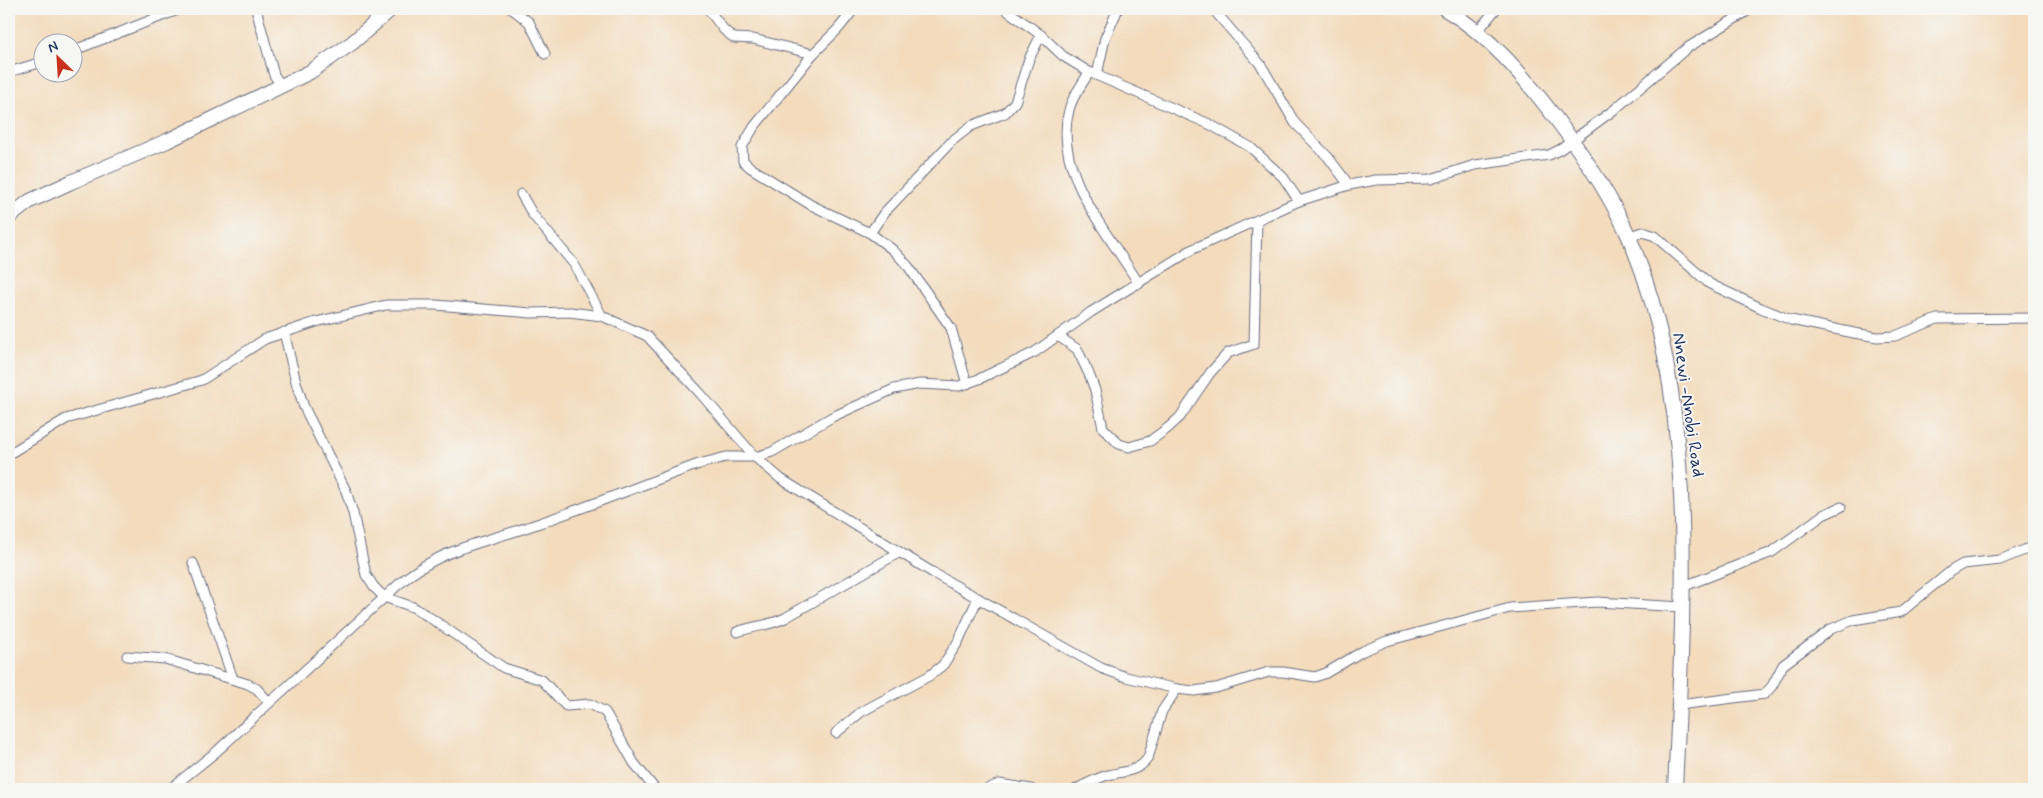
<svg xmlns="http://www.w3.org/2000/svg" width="2043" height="798" font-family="Mynerve,sans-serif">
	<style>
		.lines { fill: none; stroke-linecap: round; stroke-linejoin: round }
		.street-casing { stroke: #676b7f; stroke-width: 11 }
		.secondary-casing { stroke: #676b7f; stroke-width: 16 }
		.street { stroke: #fff; stroke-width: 9 }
		.secondary { stroke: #fff; stroke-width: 14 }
		.labels { text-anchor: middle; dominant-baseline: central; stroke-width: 4; stroke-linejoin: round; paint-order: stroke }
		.street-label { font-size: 18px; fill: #1b2f5e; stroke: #f6f6f2 }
	</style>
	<rect width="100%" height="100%" fill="#f6f6f2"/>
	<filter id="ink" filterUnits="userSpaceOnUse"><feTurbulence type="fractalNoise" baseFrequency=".02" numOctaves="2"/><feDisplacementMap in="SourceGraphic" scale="10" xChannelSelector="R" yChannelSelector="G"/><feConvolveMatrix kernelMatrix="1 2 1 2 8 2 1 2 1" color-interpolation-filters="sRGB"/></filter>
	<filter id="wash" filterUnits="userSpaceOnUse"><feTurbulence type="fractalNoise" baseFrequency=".0096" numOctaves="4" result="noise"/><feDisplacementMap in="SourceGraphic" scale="20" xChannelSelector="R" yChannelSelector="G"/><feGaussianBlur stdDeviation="1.12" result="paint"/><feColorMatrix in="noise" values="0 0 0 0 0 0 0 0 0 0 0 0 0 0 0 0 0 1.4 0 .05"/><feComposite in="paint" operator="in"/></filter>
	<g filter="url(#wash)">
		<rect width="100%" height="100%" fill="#f3dbbc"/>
	</g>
	<g filter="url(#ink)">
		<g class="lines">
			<!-- street casing -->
			<g class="street-casing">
				<g id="street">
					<polyline points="256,9 274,75 282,87"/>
					<polyline points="512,9 529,22 545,54"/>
					<polyline points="708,9 724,30 734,38 753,39 813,54"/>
					<polyline points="854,9 839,28 813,54 754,127 742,147 743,161 751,168 811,205 870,233 893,250 908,266 951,328 967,384"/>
					<polyline points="1005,9 1041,35 1063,56 1089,72 1209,124 1250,147 1283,177 1299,201"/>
					<polyline points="1213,9 1261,65 1295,123 1328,157 1349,185"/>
					<polyline points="1477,32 1496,9"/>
					<polyline points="72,51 180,9"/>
					<polyline points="9,72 42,62"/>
					<path d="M1089 72C1083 84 1072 96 1069 110 1052 171 1110 235 1139 284"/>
					<polyline points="1097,75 1105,38 1118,9"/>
					<polyline points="521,194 533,215 574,264 602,316"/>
					<polyline points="870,233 884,213 952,141 971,126 1005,113 1015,102 1029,59 1041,35"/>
					<polyline points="1629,236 1643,232 1655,236 1710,284 1761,308 1791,320 1854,333 1877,337 1895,336 1937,319 2034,318"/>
					<polyline points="284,332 296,382 304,407 346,491 353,513 366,575 374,587 384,597 413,607 429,617 504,668 542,680 566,706 590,704 605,712 634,763 655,789"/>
					<polyline points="1058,336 1077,349 1089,374 1095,390 1103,428 1119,444 1129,447 1150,441 1168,428 1180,417 1210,373 1228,353 1254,344 1257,220"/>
					<polyline points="9,454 66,419 202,380 265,339 316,322 386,305 436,305 531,313 570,312 602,316 647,336 700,393 755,457 781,479 935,574 1101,668 1126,677 1177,689 1194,691 1216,688 1269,672 1283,672 1315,677 1326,673 1363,651 1387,641 1510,608 1597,602 1682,607"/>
					<polyline points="193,563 233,679"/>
					<polyline points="1682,587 1772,552 1823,515 1841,507"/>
					<path d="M737 632C753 626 769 626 785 618L900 552"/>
					<polyline points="127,656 165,659 248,684 257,689 269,702"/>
					<polyline points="1679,705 1765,694 1772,686 1783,665 1831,629 1853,620 1901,612 1951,571 1963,564 2000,560 2034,546"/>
					<polyline points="836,733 861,712 929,676 943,665 958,642 978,598"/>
					<path d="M170 789 216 752 399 584C442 547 484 543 534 525 590 506 644 484 699 464L726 457H755L772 452 832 417 894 389 920 384 959 386 979 379 1035 352 1091 312 1193 249 1299 201 1349 185 1376 180 1431 179 1475 165 1549 155 1561 149 1615 109 1687 48 1751 9"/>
					<polyline points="987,789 999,784 1031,789"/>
					<path d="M1076 789C1085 785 1095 779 1105 776 1120 771 1138 773 1148 758L1162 711 1177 689"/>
				</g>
			</g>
			<!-- secondary casing -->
			<g class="secondary-casing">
				<g id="secondary">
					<path d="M1445 9C1491 36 1525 78 1557 120 1584 156 1611 196 1629 237 1700 401 1683 613 1675 789"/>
					<polyline points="9,217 30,201 71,182 167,141 310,72 352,43 391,9"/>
				</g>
			</g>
			<!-- street -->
			<use href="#street" class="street"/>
			<!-- secondary -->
			<use href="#secondary" class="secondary"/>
		</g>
	</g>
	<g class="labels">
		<!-- street labels -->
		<g class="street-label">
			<text transform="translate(1688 405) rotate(82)">Nnewi -Nnobi Road</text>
		</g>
	</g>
	<!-- margin -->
	<rect width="2043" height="798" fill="none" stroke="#f6f6f2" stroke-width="30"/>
	<!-- north arrow -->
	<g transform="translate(58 58) rotate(335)"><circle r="24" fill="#f6f6f2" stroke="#9ea6b7"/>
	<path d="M0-4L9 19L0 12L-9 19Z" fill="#c8321e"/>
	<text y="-8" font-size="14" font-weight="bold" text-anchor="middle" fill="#1b2f5e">N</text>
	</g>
</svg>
